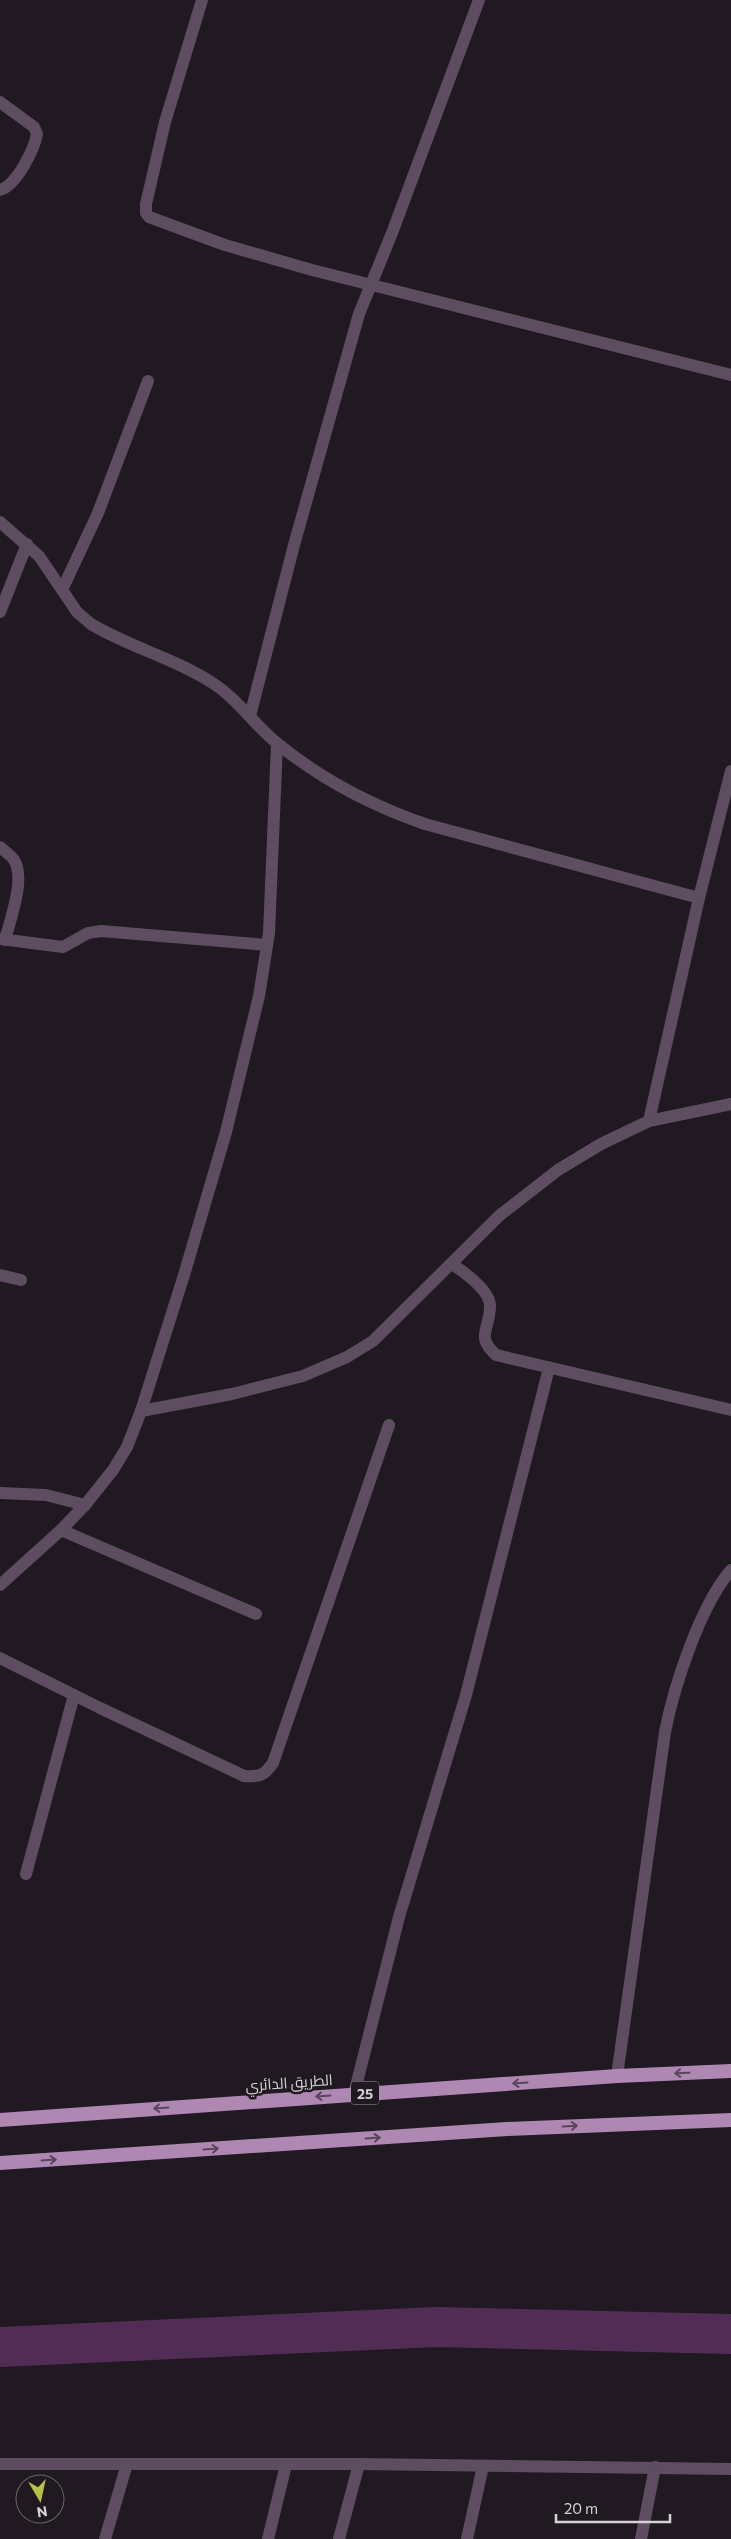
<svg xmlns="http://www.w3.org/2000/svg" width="731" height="2539" font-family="Commissioner,Cairo,sans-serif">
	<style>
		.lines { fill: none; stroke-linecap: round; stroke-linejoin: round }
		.canal { stroke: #512d56; stroke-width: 40 }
		.minor { stroke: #5e4d60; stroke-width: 12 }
		.trunk { stroke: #ae88b3; stroke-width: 14 }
		.oneway { stroke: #59455b }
		.labels { text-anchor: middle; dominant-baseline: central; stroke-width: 5; stroke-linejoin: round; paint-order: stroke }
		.shield { fill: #201921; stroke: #9f9aa0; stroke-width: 1 }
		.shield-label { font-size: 14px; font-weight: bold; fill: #d6d1d6 }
		.street-label { font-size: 15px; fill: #d6d1d6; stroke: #201921 }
	</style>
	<rect width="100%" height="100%" fill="#201921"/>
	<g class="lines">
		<!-- canal -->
		<polyline class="canal" points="0,2347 436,2327 731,2334"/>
		<!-- minor -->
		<g class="minor">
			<polyline points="202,0 165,122 146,204 146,213 149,217 225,245 312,270 731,375"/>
			<path d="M0 102 34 127 37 134C34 150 16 186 0 190"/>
			<path d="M0 522 39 556 77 612 91 624C129 647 174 658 211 682 237 698 254 725 278 744 321 779 373 806 425 824L699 898"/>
			<polyline points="62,590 98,513 148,381"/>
			<polyline points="0,612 27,544"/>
			<polyline points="250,716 294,545 359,314 392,233 479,0"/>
			<path d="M0 847C4 851 11 855 14 860 26 878 10 920 5 940"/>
			<polyline points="0,939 63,947 88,933 101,931 267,945"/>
			<polyline points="649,1121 699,898 731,771"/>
			<path d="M452 1264C464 1272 490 1290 490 1306 490 1329 475 1336 496 1355L731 1410"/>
			<polyline points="0,1275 21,1280"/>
			<polyline points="141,1411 232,1394 303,1376 347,1357 373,1341 500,1215 558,1170 601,1144 649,1121 731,1104"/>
			<polyline points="0,1493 46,1495 85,1505"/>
			<polyline points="61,1530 256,1614"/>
			<polyline points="0,1585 61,1530 85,1505 113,1470 127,1447 141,1411 184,1275 226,1132 259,996 269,933 277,744"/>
			<path d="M0 1658 100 1708 244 1776C259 1777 264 1776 273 1763L389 1425"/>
			<polyline points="26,1874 74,1695"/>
			<path d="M617 2076 665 1732C674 1686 700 1606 731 1570"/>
			<polyline points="354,2094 399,1917 466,1695 549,1368"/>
			<polyline points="0,2464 359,2464 731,2469"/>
			<polyline points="105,2539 127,2464"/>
			<polyline points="268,2539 286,2465"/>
			<polyline points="339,2539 359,2464"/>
			<polyline points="467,2539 483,2466"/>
			<polyline points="641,2539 655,2467"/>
		</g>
		<!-- trunk -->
		<g class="trunk">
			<polyline points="0,2120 617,2076 731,2071"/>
			<polyline points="0,2163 507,2129 731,2120"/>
		</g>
	</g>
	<!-- one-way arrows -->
	<defs><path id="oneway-shaft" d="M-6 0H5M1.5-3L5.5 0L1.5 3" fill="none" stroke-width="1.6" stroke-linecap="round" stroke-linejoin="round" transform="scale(1.25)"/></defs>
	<g class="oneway">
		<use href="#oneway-shaft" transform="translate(682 2073) rotate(178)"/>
		<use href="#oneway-shaft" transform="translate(520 2083) rotate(176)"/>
		<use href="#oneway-shaft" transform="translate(323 2096) rotate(176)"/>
		<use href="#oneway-shaft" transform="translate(161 2108) rotate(176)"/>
		<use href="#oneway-shaft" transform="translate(570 2126) rotate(-3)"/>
		<use href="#oneway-shaft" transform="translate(373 2138) rotate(-4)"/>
		<use href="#oneway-shaft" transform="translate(211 2149) rotate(-4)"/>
		<use href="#oneway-shaft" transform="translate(49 2160) rotate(-4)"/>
	</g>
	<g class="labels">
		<!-- shield labels -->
		<rect class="shield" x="351" y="2081.5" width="28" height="23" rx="4"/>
		<g class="shield-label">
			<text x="365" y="2093">25</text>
		</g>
		<!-- street labels -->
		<g class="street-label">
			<text transform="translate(289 2082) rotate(-4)">الطريق الدائري</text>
		</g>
	</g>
	<!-- north arrow -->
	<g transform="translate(40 2499) rotate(171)"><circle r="24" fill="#201921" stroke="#696369"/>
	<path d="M0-4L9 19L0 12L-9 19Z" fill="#b8c147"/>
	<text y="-8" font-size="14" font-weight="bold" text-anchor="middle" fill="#d6d1d6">N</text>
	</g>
	<!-- scale -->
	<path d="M556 2514v8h114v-8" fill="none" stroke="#d6d1d6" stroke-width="2.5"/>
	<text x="564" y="2514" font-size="15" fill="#d6d1d6" stroke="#201921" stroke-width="4" paint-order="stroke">20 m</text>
</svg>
